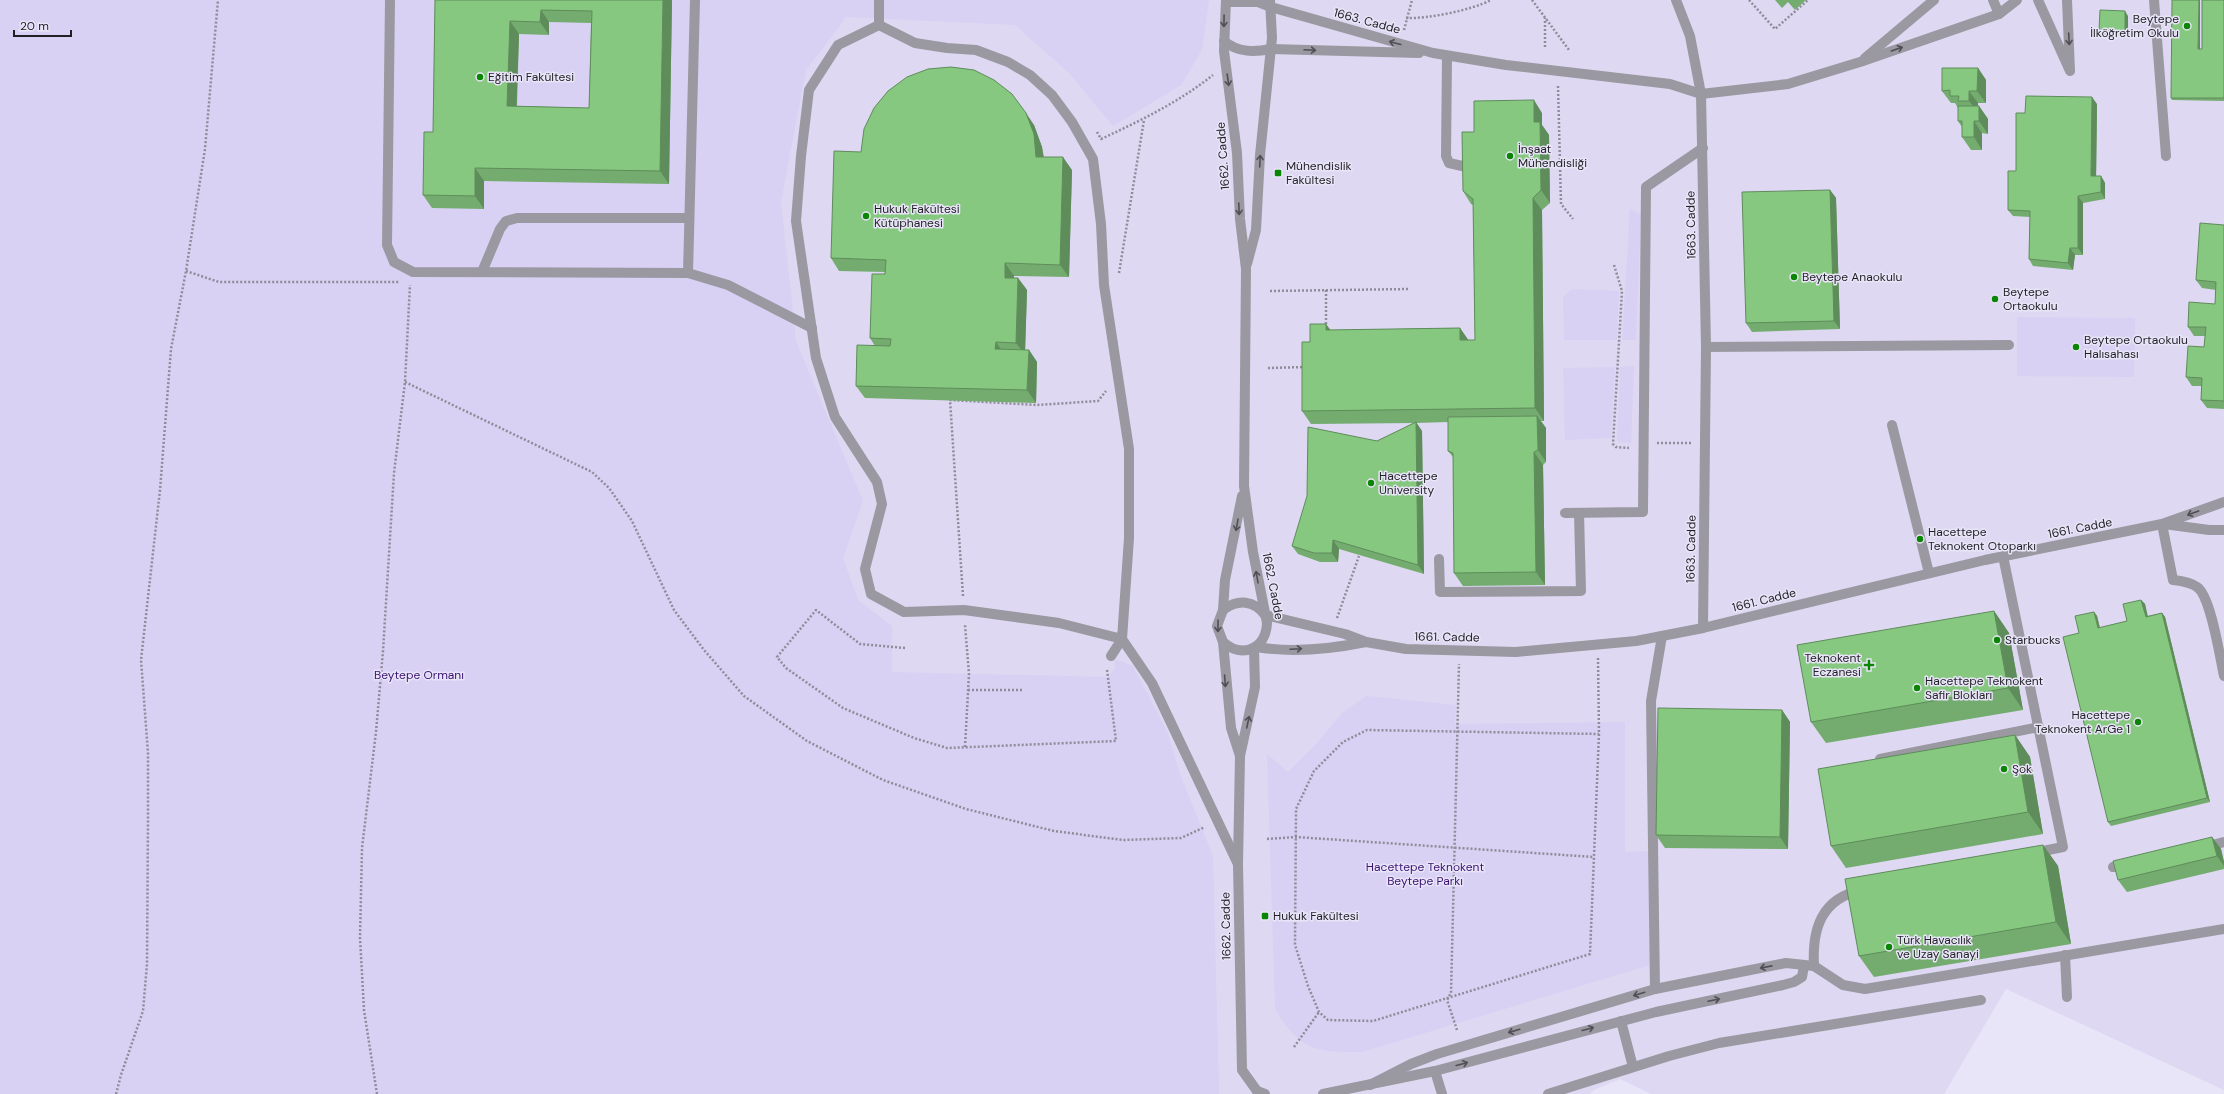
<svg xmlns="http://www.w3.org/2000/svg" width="2224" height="1094" font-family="'DM Sans',sans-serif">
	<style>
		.built { fill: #ded8f2 }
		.green { fill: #d8d1f3 }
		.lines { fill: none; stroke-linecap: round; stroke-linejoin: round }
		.path { stroke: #8e8c99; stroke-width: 2.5; stroke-dasharray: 2 2; stroke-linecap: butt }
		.service { stroke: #9a98a0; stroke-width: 10 }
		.pedestrian { stroke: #9a98a0; stroke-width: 10 }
		.minor { stroke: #9a98a0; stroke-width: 10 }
		.tertiary { stroke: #9a98a0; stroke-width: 10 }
		.wall { fill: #74ac6f; fill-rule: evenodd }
		.shaded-wall { fill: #5e8c5a }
		.building { fill: #87c881; stroke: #5e8c5a; fill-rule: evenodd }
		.oneway { stroke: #514f56 }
		.poi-dot { fill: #0a8604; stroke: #e9e5f8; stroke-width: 1.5 }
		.labels { text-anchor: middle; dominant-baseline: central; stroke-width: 3; stroke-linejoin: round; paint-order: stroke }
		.poi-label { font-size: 12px; fill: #201f25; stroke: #e9e5f8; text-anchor: start }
		.street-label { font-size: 12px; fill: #201f25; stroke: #e9e5f8 }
		.park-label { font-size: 12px; fill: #3b1373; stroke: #e9e5f8 }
	</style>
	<rect width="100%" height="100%" fill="#e9e5f8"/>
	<!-- built -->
	<polygon class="built" points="332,0 2224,0 2224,1090 2006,989 1944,1094 1651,1094 1620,1079 1594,1090 1590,1094 1006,1094"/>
	<!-- green -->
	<g class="green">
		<polygon points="0,0 1209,0 1202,50 1181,85 1113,126 1069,73 1015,25 846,17 806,70 781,202 796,341 863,501 843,558 858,600 892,626 892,672 1108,677 1115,668 1115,659 1133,666 1167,731 1180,774 1213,856 1219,1094 0,1094"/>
		<polygon points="1630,209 1641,214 1636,340 1622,340"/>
		<polygon points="1572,289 1619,291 1617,340 1564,340 1563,297"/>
		<polygon points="2017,317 2135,318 2134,377 2017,376"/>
		<polygon points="1634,366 1631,443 1619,442 1617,439 1620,367"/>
		<polygon points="1615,367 1611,438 1565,440 1563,368"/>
		<path d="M1366 696 1456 705 1455 724 1625 722V852L1649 851 1650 965 1362 1052C1317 1052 1300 1051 1275 1009L1267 754 1288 772 1318 742 1342 713Z"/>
	</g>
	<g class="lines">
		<!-- path -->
		<g class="path">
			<polyline points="1532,0 1569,50"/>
			<polyline points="1749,0 1775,29 1808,0"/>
			<path d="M1406 18C1428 19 1472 10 1491 0"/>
			<polyline points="1404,30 1412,0"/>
			<polyline points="1545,47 1545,18"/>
			<polyline points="1558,86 1561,204 1573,219"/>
			<path d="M1097 132 1101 139C1140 121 1179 102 1213 75"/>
			<polyline points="1614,265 1622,291 1613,444 1616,447 1629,448"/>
			<polyline points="186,271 219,282 400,282"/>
			<polyline points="1119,273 1144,120"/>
			<polyline points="1326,290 1326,325"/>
			<polyline points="1270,291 1409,289"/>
			<polyline points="1268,368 1305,367"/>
			<polyline points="405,382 592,472 609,488 632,521 674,610 704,650 744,696 807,741 883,780 966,809 1054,831 1123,840 1181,838 1205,827"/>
			<polyline points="1657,443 1692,443"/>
			<polyline points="963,596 950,400 1037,405 1098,401 1106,391"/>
			<polyline points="1337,618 1359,556"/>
			<polyline points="905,648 860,644 816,610 777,657 786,668 843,708 914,738 947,748 1116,741 1107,670"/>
			<polyline points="1598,658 1599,734 1590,954 1373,1021 1328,1020 1319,1012 1308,986 1295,945 1296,809 1314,771 1343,742 1367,730 1599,734"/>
			<polyline points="968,690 1023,690"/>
			<polyline points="965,747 969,674 965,625"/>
			<polyline points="1267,839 1296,837 1594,857"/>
			<polyline points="1457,1030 1447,1000 1451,993 1459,664"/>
			<polyline points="1294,1047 1319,1012"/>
			<polyline points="116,1094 121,1075 143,1011 147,964 148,818 148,753 141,660 160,490 171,349 186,271 205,149 218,0"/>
			<polyline points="377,1094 364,1010 360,938 362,848 376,732 383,651 394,473 405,382 410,285"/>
		</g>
		<!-- service -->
		<g class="service">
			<polyline points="1676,0 1690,36 1701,94"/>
			<polyline points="1447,56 1446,156 1449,163 1471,168"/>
			<polyline points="482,272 500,229 506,221 517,218 689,218"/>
			<polyline points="1892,425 1929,573"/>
			<polyline points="1565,513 1643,512 1646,187 1703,148"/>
			<path d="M2162 524 2173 580C2181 581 2190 582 2197 587 2211 596 2220 658 2224 676"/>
			<polyline points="1439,559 1440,592 1581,591 1579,513"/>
			<polyline points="2204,847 2224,842"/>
			<polyline points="2113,867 2128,864"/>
			<polyline points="2065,955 2067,997"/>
			<polyline points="1621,1021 1633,1067"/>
			<polyline points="1435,1071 1442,1094"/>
			<polyline points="1548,1094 1669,1056 1719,1043 1981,1000"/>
		</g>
		<!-- pedestrian -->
		<g class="pedestrian">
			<polyline points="2003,556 2063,847 2033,853"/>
			<polyline points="1880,759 2039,727"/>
			<path d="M1814 966C1812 929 1821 899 1861 890"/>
		</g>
		<!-- minor -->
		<g class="minor">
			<polyline points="390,0 387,245 394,262 413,272 688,273 728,285 812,328"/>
			<polyline points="1993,0 1999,14"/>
			<polyline points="2038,0 2070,71 2067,0"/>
			<polyline points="2154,0 2166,156"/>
			<polyline points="1271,7 1433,53 1506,65 1670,84 1701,94 1788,84 1860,62 1999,14 2017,0"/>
			<polyline points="879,25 879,0"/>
			<polyline points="1271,49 1419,53"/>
			<polyline points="1865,58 1934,0"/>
			<polyline points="1701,94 1706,347 1703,628"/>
			<polyline points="688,273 695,0"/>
			<polyline points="1706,347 2009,345"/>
			<polyline points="2164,524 2209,530 2224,530"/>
			<polyline points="1265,615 1345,634 1366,642 1406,649 1516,652 1636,641 1703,628 1985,560 2162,524 2224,502"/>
			<path d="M1257 647C1292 653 1331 649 1366 642"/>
			<polyline points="1111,656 1122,639 1129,538 1129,449 1104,285 1101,224 1093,159 1072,122 1052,95 1030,75 1008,62 976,50 947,48 915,43 879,25 838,45 809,90 801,156 796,221 816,358 835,417 877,482 882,504 865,569 871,594 904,612 964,610 1059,623 1122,639 1152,683 1238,864"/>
			<polyline points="1655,989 1651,701 1662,636"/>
			<polyline points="1370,1085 1411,1064 1437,1054 1655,989 1786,963 1814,966 1843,985 1865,989 2224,929"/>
			<polyline points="1257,1091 1265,1094"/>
			<polyline points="1323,1094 1435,1071 1656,1012 1783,985 1794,982 1802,977 1804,966"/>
		</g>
		<!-- tertiary -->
		<g class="tertiary">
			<polyline points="1226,2 1258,2 1271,7"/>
			<path d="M1224 41C1238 53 1255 52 1271 49"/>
			<polyline points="1247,264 1256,230 1260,155 1272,38 1270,0"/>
			<path d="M1223 610C1238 599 1254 600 1265 615"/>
			<path d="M1223 642C1242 659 1266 649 1267 623L1253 552 1244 486 1246 269 1240 219 1237 153 1224 51 1226 0"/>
			<polyline points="1254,649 1255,687 1240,756 1238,864 1242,1070 1257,1091"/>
			<polyline points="1240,756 1231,728 1223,642 1217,626 1223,610 1225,580 1242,496"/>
		</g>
	</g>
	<!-- wall -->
	<g class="wall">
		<path d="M435 0H672L669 184 484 181V209L432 208 423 195 433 132ZM549 22 591 23 589 108 517 106 519 34 549 35Z"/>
		<polygon points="1775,0 1806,0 1795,10 1788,2 1782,8"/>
		<polygon points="2224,0 2224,101 2172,100 2171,98 2200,49 2202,49"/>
		<polygon points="2128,16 2128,36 2103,35 2099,31"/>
		<polygon points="1978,68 1986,80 1986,103 1978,103 1978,106 1979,106 1988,119 1988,134 1982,133 1982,150 1971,150 1962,137 1962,127 1958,121 1958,108 1955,103 1951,103 1942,91"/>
		<polygon points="2097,104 2096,176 2101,176 2105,183 2105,199 2083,203 2083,255 2075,255 2073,270 2033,266 2029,259 2030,217 2013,216 2008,210 2016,171 2025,113"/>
		<polygon points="1542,113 1542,125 1549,135 1550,203 1542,210 1544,421 1541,421 1546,428 1546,462 1543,465 1545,585 1463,586 1454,573 1453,457 1448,451 1448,422 1416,423 1422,431 1424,574 1339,549 1338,562 1320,562 1298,554 1292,546 1377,441 1415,423 1311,424 1302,411 1310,342 1331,330 1460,328 1468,340 1475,340 1473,205 1471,204 1463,191 1474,132"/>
		<polygon points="1034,125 1042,147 1044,157 1072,170 1069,277 1014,276 1014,278 1018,278 1027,290 1025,350 1029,350 1037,362 1036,403 865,398 856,386 875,346 870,338 885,272 839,271 831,258 861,152"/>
		<polygon points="1830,190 1836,198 1840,329 1752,332 1746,323"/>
		<polygon points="2224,225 2224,409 2207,408 2201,400 2201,386 2192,386 2186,377 2204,347 2205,336 2194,336 2188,327 2215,304 2216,290 2202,288 2196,280"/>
		<polygon points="2141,600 2145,604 2147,616 2162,613 2165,617 2210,802 2111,826 2108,822 2079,633 2094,612 2097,616 2100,628 2127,621"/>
		<polygon points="1994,611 2009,633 2023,710 1826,743 1811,722"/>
		<polygon points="1782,710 1790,722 1788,849 1665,848 1656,835"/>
		<polygon points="2015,735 2030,757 2043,834 1846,868 1831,846"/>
		<polygon points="2212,837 2221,849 2224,862 2224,869 2127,892 2118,880"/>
		<polygon points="2043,845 2058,866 2071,944 1874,977 1859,956"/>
	</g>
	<!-- shaded-wall -->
	<g class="shaded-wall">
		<polygon points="663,0 672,0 669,184 660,171"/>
		<polygon points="2199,0 2200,0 2200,51 2198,49"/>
		<polygon points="541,10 549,22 549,35 540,22"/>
		<polygon points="2125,11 2128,16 2128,36 2125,31"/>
		<polygon points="510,21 519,34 516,119 507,106"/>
		<polygon points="1978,68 1986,80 1986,103 1977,91"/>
		<polygon points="1969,91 1978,103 1978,113 1969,101"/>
		<polygon points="2092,97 2097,104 2096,183 2091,176"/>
		<polygon points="1534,100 1542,113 1542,125 1549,135 1550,203 1541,190 1534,122"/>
		<polygon points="1979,106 1988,119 1988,134 1979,121"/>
		<polygon points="1026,113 1034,125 1042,147 1045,169 1036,157"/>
		<polygon points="1974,121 1982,133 1982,150 1974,137"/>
		<polygon points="1063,157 1072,170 1069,277 1060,265"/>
		<polygon points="475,168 484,181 484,209 475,196"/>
		<polygon points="2101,176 2105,183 2105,199 2101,192"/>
		<polygon points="1830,190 1836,198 1840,329 1834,321"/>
		<polygon points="2078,196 2083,203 2083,255 2078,248"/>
		<polygon points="1533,198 1542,210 1544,421 1535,408"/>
		<polygon points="2070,248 2075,255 2073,270 2068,263"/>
		<polygon points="1005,263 1014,276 1013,290 1005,278"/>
		<polygon points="1018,278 1027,290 1025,355 1016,343"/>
		<polygon points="1326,324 1335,336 1326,330"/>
		<polygon points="1460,328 1469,341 1460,340"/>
		<polygon points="996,342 1004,354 995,349"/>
		<polygon points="1029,350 1037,362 1036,403 1027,390"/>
		<polygon points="1537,416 1546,428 1546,462 1538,450"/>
		<polygon points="1416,422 1422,431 1424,574 1418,565"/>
		<polygon points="1534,452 1543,465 1545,585 1536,572"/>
		<polygon points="1333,540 1339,549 1338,562 1332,553"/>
		<polygon points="2141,600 2145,604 2149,621 2146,617"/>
		<polygon points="1994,611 2009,633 2023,710 2008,688"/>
		<polygon points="2094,612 2097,616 2101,633 2098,628"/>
		<polygon points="2162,613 2165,617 2210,802 2207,798"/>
		<polygon points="1782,710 1790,722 1788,849 1780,837"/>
		<polygon points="2015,735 2030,757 2043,834 2028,812"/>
		<polygon points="2212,837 2221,849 2224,862 2224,866 2217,856"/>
		<polygon points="2043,845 2058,866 2071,944 2056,922"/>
	</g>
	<!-- building -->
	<g class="building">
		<path d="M435 0H663L660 171 475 168V196L423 195 424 132H433ZM541 10 592 11 589 108 507 106 510 21 540 22Z"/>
		<polygon points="2172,0 2199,0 2198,49 2202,49 2202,0 2224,0 2224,98 2171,98"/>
		<polygon points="2100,10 2125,11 2125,31 2099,31"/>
		<polygon points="951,67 974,70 994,80 1012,94 1026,113 1034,134 1036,157 1063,157 1060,265 1005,263 1005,278 1018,278 1016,343 996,342 995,349 1029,350 1027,390 856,386 857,345 890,346 891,339 870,338 872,274 885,274 886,260 831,258 834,151 861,152 864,129 874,108 888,91 907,77 928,69"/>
		<polygon points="1942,68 1978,68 1977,91 1969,91 1969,101 1958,101 1959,96 1950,96 1950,90 1942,91"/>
		<polygon points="2026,96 2092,97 2091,176 2101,176 2101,192 2078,196 2078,248 2070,248 2068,263 2029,259 2030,211 2008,210 2008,171 2016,171 2016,113 2025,113"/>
		<polygon points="1534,100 1534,122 1540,122 1541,190 1533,198 1535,408 1302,411 1302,342 1310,342 1310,324 1326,324 1326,330 1460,328 1460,340 1475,340 1473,199 1463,191 1462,132 1474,132 1474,101"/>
		<polygon points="1958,106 1979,106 1979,121 1974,121 1974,137 1962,137 1962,121 1958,121"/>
		<polygon points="1830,190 1834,321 1746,323 1742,192"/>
		<polygon points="2200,223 2224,225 2224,401 2201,400 2202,378 2186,377 2188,346 2204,347 2206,327 2188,327 2189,302 2215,304 2216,282 2196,280"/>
		<polygon points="1537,416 1538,450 1534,452 1536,572 1454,573 1453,453 1448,451 1448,417"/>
		<polygon points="1416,422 1418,565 1333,540 1332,553 1314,553 1292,546 1307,496 1308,427 1377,441"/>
		<polygon points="2141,600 2146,617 2162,613 2207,798 2108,822 2063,637 2079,633 2075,616 2094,612 2098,628 2127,621 2123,604"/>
		<polygon points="1994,611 2008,688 1811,722 1797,645"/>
		<polygon points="1658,708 1782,710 1780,837 1656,835"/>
		<polygon points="2015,735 2028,812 1831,846 1818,769"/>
		<polygon points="2212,837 2217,856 2118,880 2113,861"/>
		<polygon points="2043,845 2056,922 1859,956 1845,879"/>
	</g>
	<!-- one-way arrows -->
	<defs><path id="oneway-shaft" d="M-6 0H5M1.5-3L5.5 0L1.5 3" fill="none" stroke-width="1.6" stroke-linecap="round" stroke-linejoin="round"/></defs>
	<g class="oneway">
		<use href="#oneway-shaft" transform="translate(1224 21) rotate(91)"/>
		<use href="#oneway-shaft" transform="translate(2069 39) rotate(87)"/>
		<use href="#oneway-shaft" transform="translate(1395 43) rotate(-165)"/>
		<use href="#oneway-shaft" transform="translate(1897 49) rotate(-19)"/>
		<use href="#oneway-shaft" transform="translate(1310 50) rotate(3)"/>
		<use href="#oneway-shaft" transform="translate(1228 80) rotate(82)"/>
		<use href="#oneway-shaft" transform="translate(1260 161) rotate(-87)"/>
		<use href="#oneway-shaft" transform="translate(1239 209) rotate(88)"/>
		<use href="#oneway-shaft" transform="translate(2193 513) rotate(160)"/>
		<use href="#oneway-shaft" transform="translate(1237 525) rotate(100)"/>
		<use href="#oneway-shaft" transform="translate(1257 577) rotate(-100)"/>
		<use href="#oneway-shaft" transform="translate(1218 626) rotate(91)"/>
		<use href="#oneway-shaft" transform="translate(1296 649) rotate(-3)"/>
		<use href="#oneway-shaft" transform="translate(1225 681) rotate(86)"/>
		<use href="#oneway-shaft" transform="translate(1248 722) rotate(-78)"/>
		<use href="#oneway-shaft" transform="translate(1766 967) rotate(169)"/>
		<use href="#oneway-shaft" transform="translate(1639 994) rotate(163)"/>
		<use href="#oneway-shaft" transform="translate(1714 1000) rotate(-12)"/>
		<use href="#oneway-shaft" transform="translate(1588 1029) rotate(-15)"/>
		<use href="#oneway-shaft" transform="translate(1514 1031) rotate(164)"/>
		<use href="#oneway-shaft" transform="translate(1462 1064) rotate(-15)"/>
	</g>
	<!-- markers -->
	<g class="poi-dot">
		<circle cx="2187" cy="26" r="4"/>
		<circle cx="480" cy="77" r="4"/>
		<circle cx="1510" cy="156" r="4"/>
		<rect x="1274" y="169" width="8" height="8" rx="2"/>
		<circle cx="866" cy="216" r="4"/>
		<circle cx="1794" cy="277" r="4"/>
		<circle cx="1995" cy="299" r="4"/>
		<circle cx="2076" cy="347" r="4"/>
		<circle cx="1371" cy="483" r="4"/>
		<circle cx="1920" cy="539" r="4"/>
		<circle cx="1997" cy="640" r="4"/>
		<path d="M1867 659h4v4h4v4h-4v4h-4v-4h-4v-4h4z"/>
		<circle cx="1917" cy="688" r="4"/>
		<circle cx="2138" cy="722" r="4"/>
		<circle cx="2004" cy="769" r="4"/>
		<rect x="1261" y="912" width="8" height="8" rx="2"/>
		<circle cx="1889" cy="947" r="4"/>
	</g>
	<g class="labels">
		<!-- poi labels -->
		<g class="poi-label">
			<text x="2179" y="19" text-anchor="end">Beytepe<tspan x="2179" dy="14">İlköğretim Okulu</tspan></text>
			<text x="488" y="77">Eğitim Fakültesi</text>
			<text x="1518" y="149">İnşaat<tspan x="1518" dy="14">Mühendisliği</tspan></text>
			<text x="1286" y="166">Mühendislik<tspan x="1286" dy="14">Fakültesi</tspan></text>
			<text x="874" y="209">Hukuk Fakültesi<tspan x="874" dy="14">Kütüphanesi</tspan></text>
			<text x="1802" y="277">Beytepe Anaokulu</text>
			<text x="2003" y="292">Beytepe<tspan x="2003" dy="14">Ortaokulu</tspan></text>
			<text x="2084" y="340">Beytepe Ortaokulu<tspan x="2084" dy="14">Halısahası</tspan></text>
			<text x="1379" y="476">Hacettepe<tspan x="1379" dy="14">University</tspan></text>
			<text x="1928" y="532">Hacettepe<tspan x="1928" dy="14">Teknokent Otoparkı</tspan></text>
			<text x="2005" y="640">Starbucks</text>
			<text x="1861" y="658" text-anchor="end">Teknokent<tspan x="1861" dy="14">Eczanesi</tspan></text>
			<text x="1925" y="681">Hacettepe Teknokent<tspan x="1925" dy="14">Safir Blokları</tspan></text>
			<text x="2130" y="715" text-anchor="end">Hacettepe<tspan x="2130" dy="14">Teknokent ArGe 1</tspan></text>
			<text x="2012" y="769">Şok</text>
			<text x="1273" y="916">Hukuk Fakültesi</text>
			<text x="1897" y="940">Türk Havacılık<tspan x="1897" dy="14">ve Uzay Sanayi</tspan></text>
		</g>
		<!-- street labels -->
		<g class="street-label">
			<text transform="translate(1367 21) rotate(15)">1663. Cadde</text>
			<text transform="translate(1223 156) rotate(-94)">1662. Cadde</text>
			<text transform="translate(1691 225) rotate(-91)">1663. Cadde</text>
			<text transform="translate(2080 528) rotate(-11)">1661. Cadde</text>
			<text transform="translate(1691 549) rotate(-89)">1663. Cadde</text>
			<text transform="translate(1273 586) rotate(79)">1662. Cadde</text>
			<text transform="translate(1764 600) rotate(-14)">1661. Cadde</text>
			<text transform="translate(1447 637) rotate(1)">1661. Cadde</text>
			<text transform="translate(1226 926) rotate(-91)">1662. Cadde</text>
		</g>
		<!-- park labels -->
		<g class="park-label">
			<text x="419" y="675">Beytepe Ormanı</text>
			<text x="1425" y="867">Hacettepe Teknokent<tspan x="1425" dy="14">Beytepe Parkı</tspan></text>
		</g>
	</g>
	<!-- scale -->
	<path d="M14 30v6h57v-6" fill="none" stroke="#201f25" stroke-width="2"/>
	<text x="20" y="30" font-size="12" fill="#201f25" stroke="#e9e5f8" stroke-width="3" paint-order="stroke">20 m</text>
</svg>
